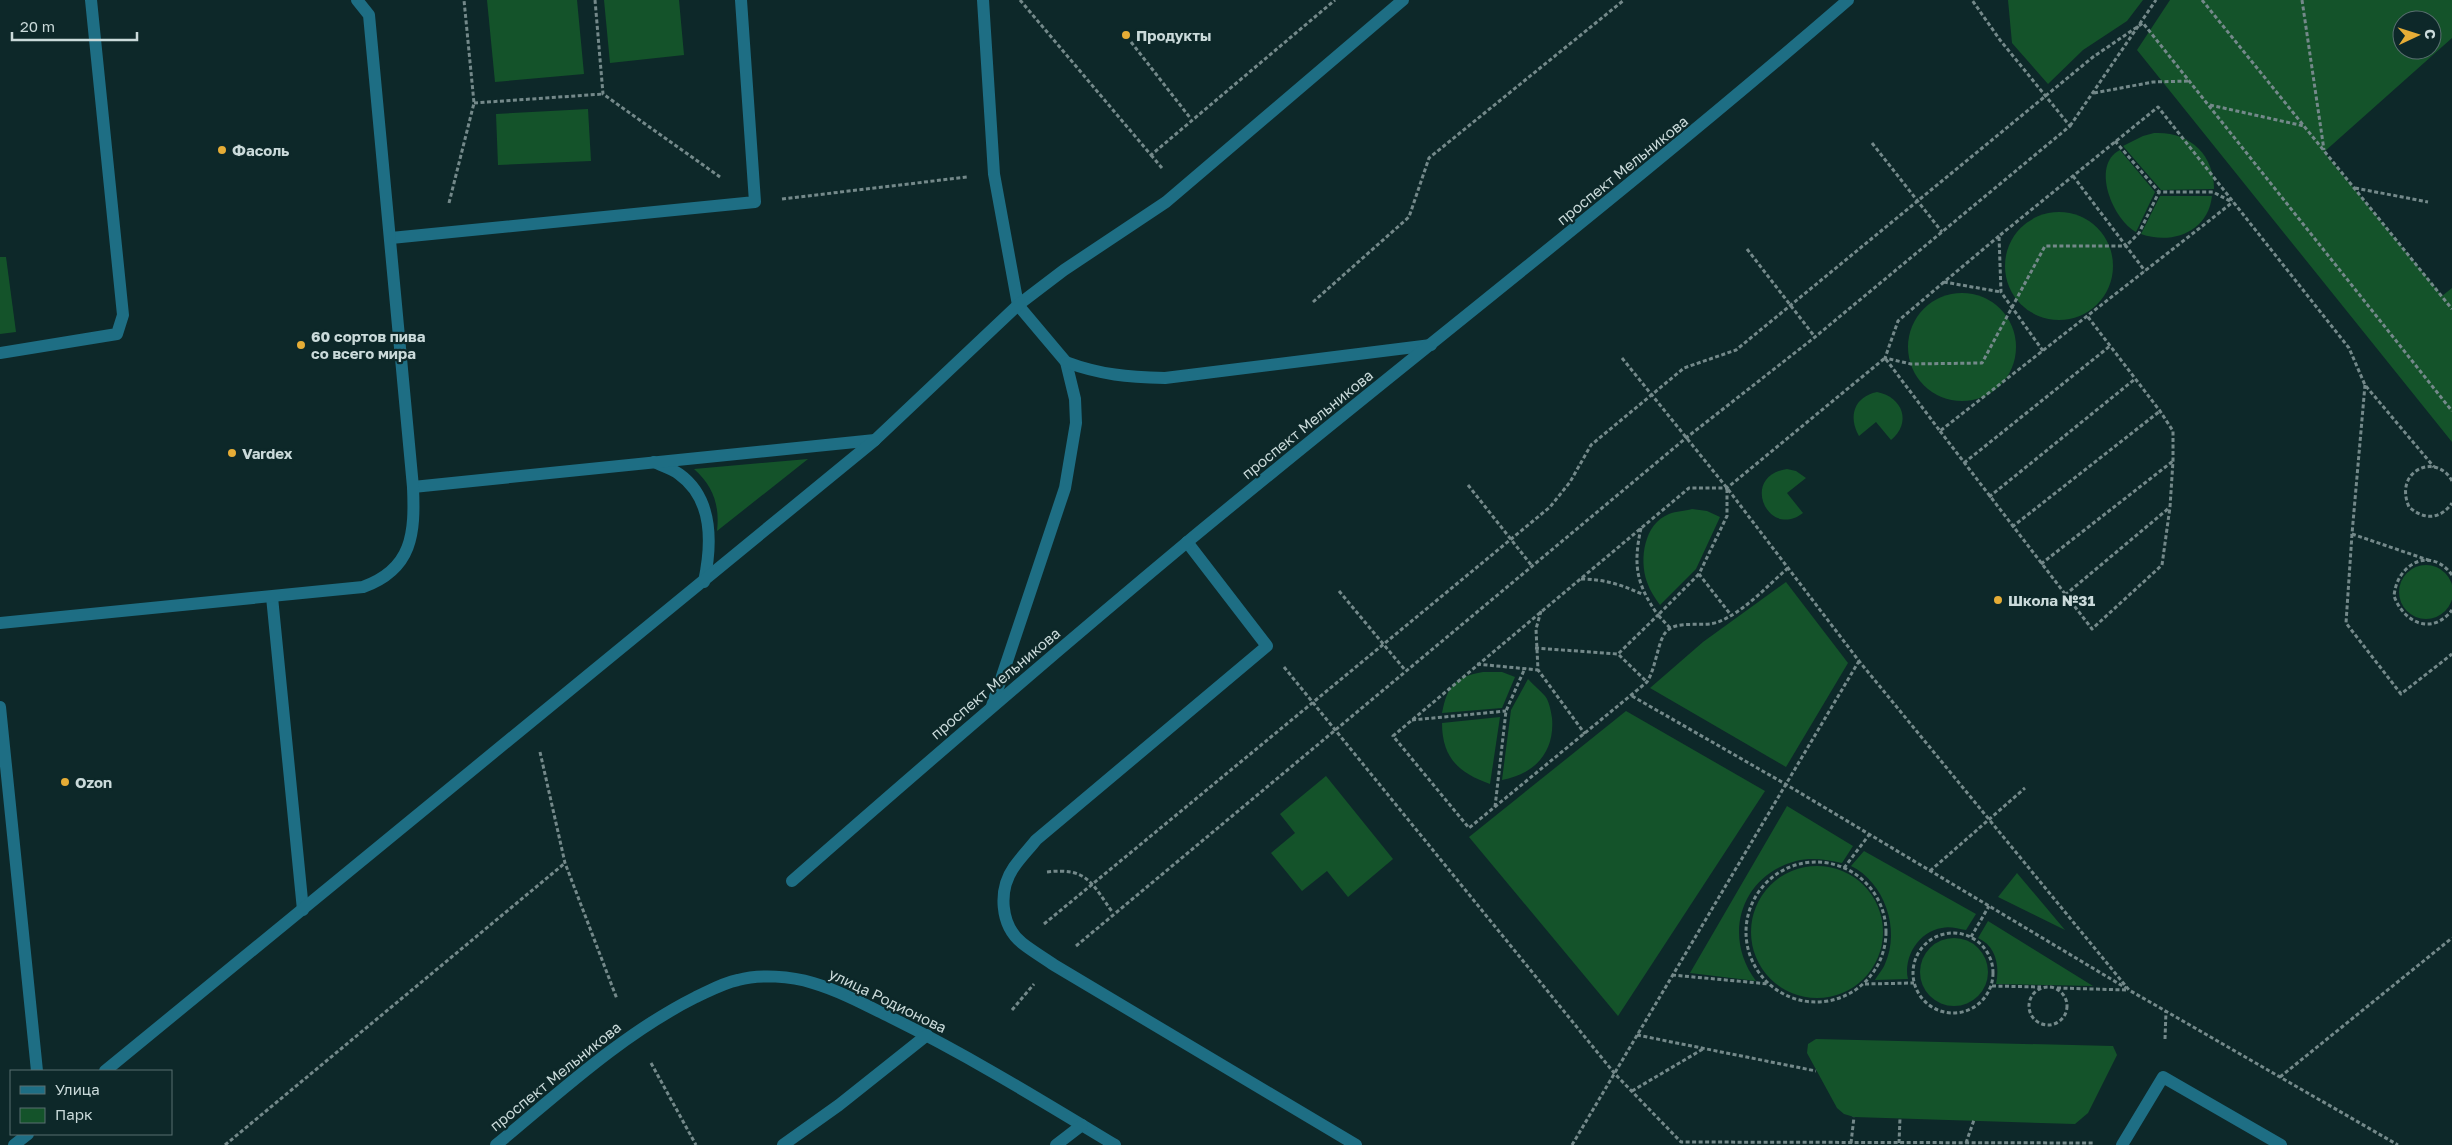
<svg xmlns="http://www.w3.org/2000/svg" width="2452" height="1145" font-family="'Golos Text',sans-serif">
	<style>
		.green { fill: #14532a; fill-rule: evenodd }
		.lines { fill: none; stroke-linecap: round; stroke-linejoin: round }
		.path { stroke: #74898a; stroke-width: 3; stroke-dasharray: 4 2.5; stroke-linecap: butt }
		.minor { stroke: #1e6e84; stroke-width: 12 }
		.poi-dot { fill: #e6ad36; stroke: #0d2829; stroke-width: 2 }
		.labels { text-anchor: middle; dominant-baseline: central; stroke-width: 4.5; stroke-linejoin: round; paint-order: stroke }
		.poi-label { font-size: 15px; font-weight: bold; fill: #cadada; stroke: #0d2829; text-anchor: start }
		.street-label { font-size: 15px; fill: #cadada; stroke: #0d2829 }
	</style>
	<rect width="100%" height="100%" fill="#0d2829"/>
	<!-- green -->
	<g class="green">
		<polygon points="487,0 577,0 584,74 495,82"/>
		<polygon points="604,0 679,0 684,55 610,63"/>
		<polygon points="2008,0 2143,0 2127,21 2083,50 2048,84 2012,43"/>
		<path d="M2170 0H2452V38L2324 152 2442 296 2452 288V442L2137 50ZM2402 20H2432V50H2402Z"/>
		<polygon points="588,109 591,161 498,165 496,114"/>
		<path d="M2154 133C2189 131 2214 154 2214 189L2161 190 2123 146 2143 136Z"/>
		<path d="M2120 150 2155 192 2136 232C2113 220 2090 165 2120 150Z"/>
		<path d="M2160 196H2212C2208 232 2172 245 2141 234Z"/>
		<circle cx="2059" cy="266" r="54"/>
		<polygon points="0,257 6,257 16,332 0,334"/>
		<circle cx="1962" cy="347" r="54"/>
		<path d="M1877 392C1903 397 1912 423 1891 440L1876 422 1859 436C1848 416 1854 397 1877 392Z"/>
		<path d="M808 459 717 531C720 505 713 486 694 469Z"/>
		<path d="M1787 469 1796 471 1806 478 1787 493 1803 513C1768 540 1739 476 1787 469Z"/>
		<path d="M1692 509 1707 511 1720 517 1696 569 1660 605C1655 598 1650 591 1647 582 1639 559 1644 524 1669 514 1676 511 1685 511 1692 509Z"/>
		<circle cx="2426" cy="592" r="27"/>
		<polygon points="1786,582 1848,663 1786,767 1650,688 1703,642"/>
		<path d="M1483 672H1502L1515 677 1502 708 1442 713C1447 686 1455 677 1483 672Z"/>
		<path d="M1528 679C1533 685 1540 690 1545 696 1549 701 1551 711 1552 718 1555 752 1535 774 1502 780L1511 710Z"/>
		<polygon points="1626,711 1765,791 1618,1016 1469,837"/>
		<path d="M1500 717 1490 784C1459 773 1442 758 1442 723Z"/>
		<polygon points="1326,776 1393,859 1348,897 1327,871 1302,891 1271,853 1295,833 1280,814"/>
		<path d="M1787 806 1853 846 1842 863C1827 860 1812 857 1796 861 1741 876 1722 936 1756 981L1690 973Z"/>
		<path d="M1864 851 1976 914 1966 930C1958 929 1950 926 1942 928 1919 931 1903 957 1908 979L1875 980C1878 975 1883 969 1885 964 1901 929 1884 882 1851 866Z"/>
		<circle cx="1817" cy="932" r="66"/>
		<polygon points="2017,873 2065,930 1998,897"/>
		<path d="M1988 921 2093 986 1996 984C2000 966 1996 946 1978 938Z"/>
		<circle cx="1954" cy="972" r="34"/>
		<polygon points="1816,1039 2113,1046 2117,1055 2088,1113 2075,1124 1854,1117 1844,1114 1837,1108 1807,1053 1808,1044"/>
	</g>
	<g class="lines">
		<!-- path -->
		<g class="path">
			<polyline points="595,0 603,94 720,177"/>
			<polyline points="1020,0 1151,155 1335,0"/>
			<polyline points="2202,0 2452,309"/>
			<polyline points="2302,0 2324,150"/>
			<polyline points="1131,42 1191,119"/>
			<polyline points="2094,93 2153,82 2189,81"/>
			<polyline points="474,103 603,94"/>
			<polyline points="2210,105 2304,126"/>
			<polyline points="2070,126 2156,0"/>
			<polyline points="2115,141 2159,192"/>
			<polyline points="1872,143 1942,232"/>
			<polyline points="1151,155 1162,168"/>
			<polyline points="2073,176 2126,246 2139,233 2159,192 2213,192 2230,201"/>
			<polyline points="2355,188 2428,202"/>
			<polyline points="782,199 967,177"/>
			<polyline points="449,203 474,103 464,0"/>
			<polyline points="1999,236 1944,282 2001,292"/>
			<polyline points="1747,249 1815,337"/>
			<polyline points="1944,282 1898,321 1885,358 1911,364 1982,363 2045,246 2126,246 2145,271"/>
			<polyline points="1313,302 1409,217 1429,158 1624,0"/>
			<polyline points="2043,351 2001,292 1999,236 2158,107 2349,348 2365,385 2434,467"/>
			<polyline points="1622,358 1727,488 1859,661 2129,990 2398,1145"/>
			<polyline points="2365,385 2352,534 2431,561"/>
			<polyline points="1940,431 2092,629 2162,565 2170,507 2173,461 2173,431 2160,411 2088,317"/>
			<polyline points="1964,463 2110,346"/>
			<path d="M2452 481C2437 452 2393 470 2409 507 2424 520 2440 520 2452 503"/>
			<polyline points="1468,485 1532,566"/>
			<polyline points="1727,489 1727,516 1699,574 1731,615"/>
			<polyline points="1989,497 2135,379"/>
			<polyline points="2012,527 2160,411"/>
			<path d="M1641 528C1633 565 1636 584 1658 615L1618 654 1647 682"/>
			<polyline points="2352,534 2346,623 2401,694 2452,654"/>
			<polyline points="2041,564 2173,461"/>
			<path d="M1788 568C1767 586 1744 612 1718 622 1703 628 1677 619 1666 632 1658 640 1656 668 1647 682L1469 828 1393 736 1689 488H1727L1885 358 1940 431 2233 202"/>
			<path d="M2452 575C2431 546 2397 563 2394 596 2404 623 2432 636 2452 610"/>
			<path d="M1581 579C1604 579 1622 585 1642 594"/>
			<polyline points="1339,591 1405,670"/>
			<polyline points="2065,595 2169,508"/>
			<polyline points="1541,611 1536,629 1538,670 1585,734"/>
			<polyline points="1670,628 1658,615 1699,574"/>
			<polyline points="1535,648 1618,654"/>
			<polyline points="1477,664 1538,670"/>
			<polyline points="1284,667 1615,1074 1681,1142 2095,1143"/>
			<polyline points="1632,696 1787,785 2126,988"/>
			<polyline points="1412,720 1506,711"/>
			<polyline points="540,752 565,863 617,999"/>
			<polyline points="1495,807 1506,711 1525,668"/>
			<circle cx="1816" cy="932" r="70"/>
			<polyline points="1844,868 1869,835"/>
			<polyline points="1930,871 2025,788"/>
			<path d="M1047 872C1088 867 1092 884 1113 913"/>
			<polyline points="1044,924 1550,507 1570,482 1591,445 1684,368 1736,350 2093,57 2143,23 2452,411"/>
			<circle cx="1953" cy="973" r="40"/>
			<polyline points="1971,937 1989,906"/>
			<polyline points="1076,946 1686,438 1815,337 2070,126 2000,40 1972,0"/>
			<polyline points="1672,975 1769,984"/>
			<polyline points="1865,984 1914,983"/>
			<polyline points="1992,986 2041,987"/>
			<circle cx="2048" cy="1006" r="19"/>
			<polyline points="2057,988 2128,990"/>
			<polyline points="1012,1010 1034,984"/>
			<polyline points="1637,1035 1816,1071"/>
			<polyline points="2165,1039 2166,1011"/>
			<polyline points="651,1063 696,1145"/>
			<polyline points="2280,1077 2452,938"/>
			<polyline points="1632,1091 1703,1049"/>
			<polyline points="1851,1143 1854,1117"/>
			<polyline points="1899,1143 1900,1118"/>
			<polyline points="1966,1143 1974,1120"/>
			<polyline points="225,1145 565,863"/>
			<polyline points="1572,1145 1859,661"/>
		</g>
		<!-- minor -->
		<g class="minor">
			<polyline points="983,0 994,174 1018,305 1066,362 1075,399 1076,423 1065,488 992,706"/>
			<polyline points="391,238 755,202 741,0"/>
			<polyline points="0,353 117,334 123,315 91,0"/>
			<path d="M1066 362C1101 375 1128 377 1165 378L1431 345"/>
			<path d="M654 462C662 466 672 469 679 474 714 499 712 544 704 582"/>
			<polyline points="413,487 875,440"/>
			<path d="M1187 542 1267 646 1036 840C1029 849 1021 857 1014 867 998 890 1000 925 1022 943 1032 951 1044 958 1054 965L1356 1145"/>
			<polyline points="272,597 303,910"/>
			<path d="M0 623 363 587C413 569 415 533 413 487L369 15 357 0"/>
			<polyline points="0,707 37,1071"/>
			<path d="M792 881C922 767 1053 654 1186 543 1406 361 1632 187 1848 0"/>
			<polyline points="105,1071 875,440 1018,305 1064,270 1166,202 1403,0"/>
			<polyline points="14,1145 28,1134"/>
			<path d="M496 1145C559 1093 622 1034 696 997 709 991 723 983 738 980 760 974 791 976 813 983 840 991 866 1005 892 1018 969 1056 1042 1101 1115 1145"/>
			<polyline points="783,1145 839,1105 927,1035"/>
			<polyline points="1056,1145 1082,1125"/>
			<polyline points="2122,1145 2163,1077 2281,1145"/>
		</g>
	</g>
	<!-- markers -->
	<g class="poi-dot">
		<circle cx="1126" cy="35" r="5"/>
		<circle cx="222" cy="150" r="5"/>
		<circle cx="301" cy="345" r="5"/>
		<circle cx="232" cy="453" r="5"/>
		<circle cx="1998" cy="600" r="5"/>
		<circle cx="65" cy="782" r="5"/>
	</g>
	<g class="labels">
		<!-- poi labels -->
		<g class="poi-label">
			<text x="1136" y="35">Продукты</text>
			<text x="232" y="150">Фасоль</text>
			<text x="311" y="336">60 сортов пива<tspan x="311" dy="17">со всего мира</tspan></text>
			<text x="242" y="453">Vardex</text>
			<text x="2008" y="600">Школа №31</text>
			<text x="75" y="782">Ozon</text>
		</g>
		<!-- street labels -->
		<g class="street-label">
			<text transform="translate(1622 170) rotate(-39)">проспект Мельникова</text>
			<text transform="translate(1307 424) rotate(-39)">проспект Мельникова</text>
			<text transform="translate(995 683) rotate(-40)">проспект Мельникова</text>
			<text transform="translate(888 1000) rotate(26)">улица Родионова</text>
			<text transform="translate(555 1076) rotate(-39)">проспект Мельникова</text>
		</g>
	</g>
	<!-- legend -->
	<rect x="10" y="1070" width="162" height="65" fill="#0d2829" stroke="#596f70"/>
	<rect x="20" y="1086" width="25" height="8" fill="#1e6e84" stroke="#596f70"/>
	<text x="55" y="1095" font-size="15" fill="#cadada">Улица</text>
	<rect x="20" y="1108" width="25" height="15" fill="#14532a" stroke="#596f70"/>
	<text x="55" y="1120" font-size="15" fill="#cadada">Парк</text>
	<!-- north arrow -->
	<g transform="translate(2417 35) rotate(86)"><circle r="24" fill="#0d2829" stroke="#596f70"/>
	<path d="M0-4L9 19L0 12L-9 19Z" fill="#e6ad36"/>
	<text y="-8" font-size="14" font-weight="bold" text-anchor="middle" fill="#cadada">С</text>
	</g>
	<!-- scale -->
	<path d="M12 32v8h125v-8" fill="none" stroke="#cadada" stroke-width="2.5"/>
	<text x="20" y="32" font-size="15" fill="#cadada" stroke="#0d2829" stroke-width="4" paint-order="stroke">20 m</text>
</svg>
